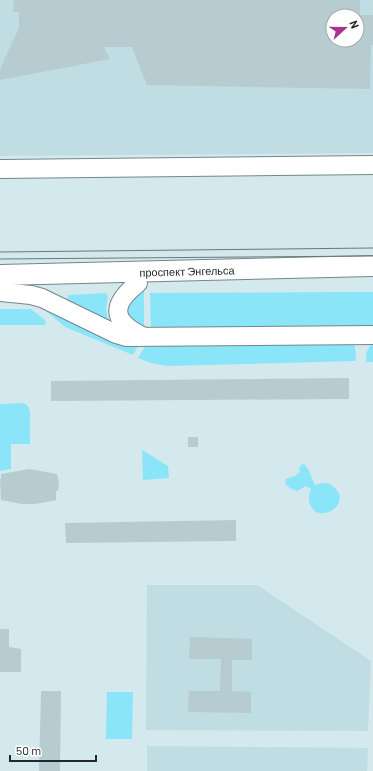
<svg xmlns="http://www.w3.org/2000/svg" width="373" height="771" font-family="Barlow,sans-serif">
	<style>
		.built { fill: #bfdde3; fill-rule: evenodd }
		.green { fill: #89e5f7 }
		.building { fill: #b6ccd0; fill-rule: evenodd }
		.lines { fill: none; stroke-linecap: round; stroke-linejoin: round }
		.secondary-casing { stroke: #73878b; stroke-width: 20 }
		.primary-casing { stroke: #73878b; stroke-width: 22 }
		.secondary { stroke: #fff; stroke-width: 18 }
		.primary { stroke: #fff; stroke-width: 20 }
		.tram { stroke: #6a787b; stroke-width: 1 }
		.labels { text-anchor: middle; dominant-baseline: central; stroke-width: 4; stroke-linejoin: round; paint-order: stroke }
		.street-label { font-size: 11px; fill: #20282a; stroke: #fff }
	</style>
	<rect width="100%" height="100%" fill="#d3e9ed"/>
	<!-- built -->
	<g class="built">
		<path d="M0 0H373V153L0 156ZM333 16H357V40H333Z"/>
		<polygon points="147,585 257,585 371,661 368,731 146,730"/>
		<polygon points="147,746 368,748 367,771 147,771"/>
	</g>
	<!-- green -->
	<g class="green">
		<polygon points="144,290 144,329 128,323 124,303 137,292"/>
		<polygon points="373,292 373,327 151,329 150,293"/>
		<polygon points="105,293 108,295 106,308 108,321 67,301 67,299 69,295"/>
		<polygon points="31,298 138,346 133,355 65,327"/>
		<polygon points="0,309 31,309 45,320 46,324 44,325 0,325"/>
		<polygon points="354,343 356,355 355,361 167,366 151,363 138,358 145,346"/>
		<polygon points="371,343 373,343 373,362 366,362 366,354"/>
		<polygon points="23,403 28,406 30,411 30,444 11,444 11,469 0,471 0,404"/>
		<polygon points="142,450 168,466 169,478 143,480"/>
		<path d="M302 464 305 465 308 469 315 485C322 483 328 481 335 488 353 506 314 527 309 501 308 497 310 493 311 489L306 486 297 491 290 488 285 484 286 479 295 476 300 472 299 468Z"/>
		<polygon points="107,692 133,692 132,739 106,739"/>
	</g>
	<!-- building -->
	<g class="building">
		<path d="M14 0H360V15H373V45H371L370 89 147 85 132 47H104L110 59 0 80V69L19 28V12H13ZM333 16H357V40H333Z"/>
		<polygon points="349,378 349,399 51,401 51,381"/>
		<rect x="188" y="437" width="10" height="10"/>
		<polygon points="29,469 57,474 59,484 58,491 56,491 56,500 35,504 22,504 1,500 0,479 1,479 1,474"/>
		<polygon points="236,520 236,541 66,543 65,523"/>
		<polygon points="0,629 9,629 9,647 21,649 21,672 0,672"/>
		<polygon points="190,637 252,639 252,660 232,660 232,691 251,692 251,713 188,712 189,691 220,691 221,659 189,659"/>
		<polygon points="41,691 61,691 60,771 39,771"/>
	</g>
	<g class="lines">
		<!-- secondary casing -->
		<g class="secondary-casing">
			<g id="secondary">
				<polyline points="0,169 373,165"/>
				<path d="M138 283C112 304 110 320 142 336"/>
				<polyline points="0,292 31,295 42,298 116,334 126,337 373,335"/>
			</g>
		</g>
		<!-- primary casing -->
		<g class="primary-casing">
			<g id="primary">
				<path id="s1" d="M0 275 373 266"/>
			</g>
		</g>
		<!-- secondary -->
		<use href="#secondary" class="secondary"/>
		<!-- primary -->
		<use href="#primary" class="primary"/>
		<!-- tram -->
		<g class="tram">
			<polyline points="0,252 373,248"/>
			<polyline points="0,259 373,256"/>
		</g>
	</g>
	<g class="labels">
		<!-- street labels -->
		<g class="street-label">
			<text stroke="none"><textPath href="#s1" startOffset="187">проспект Энгельса</textPath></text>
		</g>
	</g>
	<!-- north arrow -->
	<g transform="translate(345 28) rotate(69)"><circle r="19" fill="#ffffff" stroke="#a6a9aa"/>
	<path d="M0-3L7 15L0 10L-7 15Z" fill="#a9338b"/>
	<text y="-6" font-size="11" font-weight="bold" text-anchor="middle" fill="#20282a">N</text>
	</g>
	<!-- scale -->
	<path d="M10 755v6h86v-6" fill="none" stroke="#20282a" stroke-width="2"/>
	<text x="16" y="755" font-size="12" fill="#20282a" stroke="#ffffff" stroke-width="3" paint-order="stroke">50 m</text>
</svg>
